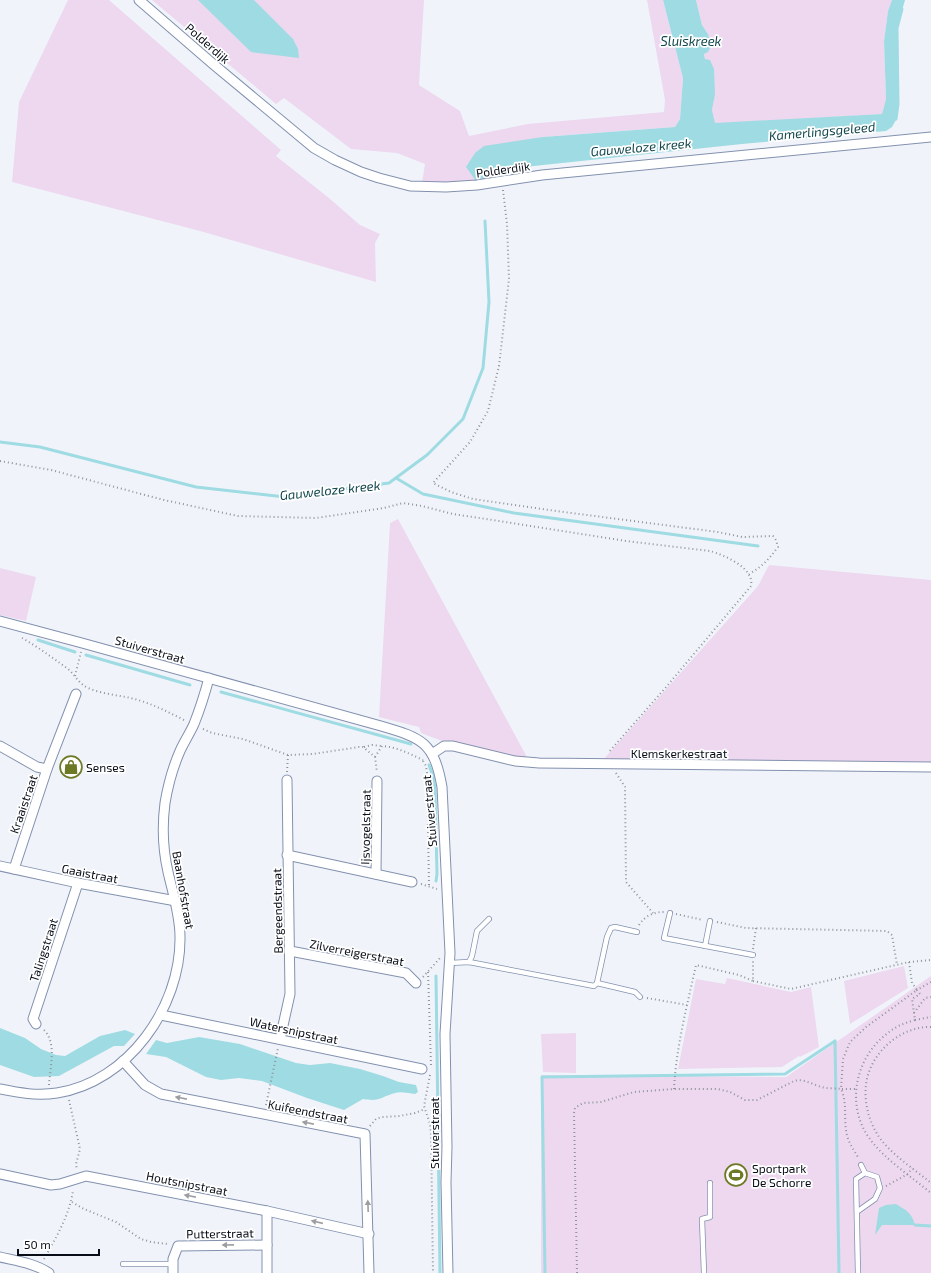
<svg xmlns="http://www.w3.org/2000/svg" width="931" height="1273" font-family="'Exo 2',sans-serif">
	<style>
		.green { fill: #edd8ef }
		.water { fill: #9fdbe2 }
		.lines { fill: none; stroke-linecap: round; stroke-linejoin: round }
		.stream { stroke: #9fdbe2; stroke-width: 3 }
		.lane-casing { stroke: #8391af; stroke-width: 6 }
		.street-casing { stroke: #8391af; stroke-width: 11 }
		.path { stroke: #8f949b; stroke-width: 2; stroke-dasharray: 1 3; stroke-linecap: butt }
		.lane { stroke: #fff; stroke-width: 4.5 }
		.street { stroke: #fff; stroke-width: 9 }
		.oneway { fill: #9c9ea2 }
		.labels { text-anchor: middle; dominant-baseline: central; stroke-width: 3.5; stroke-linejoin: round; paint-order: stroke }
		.street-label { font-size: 12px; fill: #070c16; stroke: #fff }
		.poi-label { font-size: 12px; fill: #070c16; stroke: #fff; text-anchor: start }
		.water-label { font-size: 13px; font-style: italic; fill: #12474d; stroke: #fff }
	</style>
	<rect width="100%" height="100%" fill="#f0f4fa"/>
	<!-- green -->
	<g class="green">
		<polygon points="68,0 109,0 281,150 276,156 329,198 360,225 380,234 375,243 376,282 200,231 12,182 19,102"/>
		<polygon points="152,0 424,0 419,85 460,111 469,136 528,124 664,112 665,100 647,0 663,0 683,78 680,119 675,127 543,137 476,181 447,185 422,183 425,164 397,153 351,149 284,98 276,104"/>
		<polygon points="696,0 892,0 888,11 884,41 886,99 882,114 715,124 712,110 715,95 704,54 708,34 702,25"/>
		<polygon points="398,519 528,759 515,758 453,742 442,741 421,733 419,727 379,717 390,523"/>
		<polygon points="769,565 931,580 931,763 602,761 758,586"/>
		<polygon points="0,568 36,577 26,621 0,615"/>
		<polygon points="904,966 908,988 850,1024 844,981"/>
		<polygon points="931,976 931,1273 541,1273 541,1075 786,1077"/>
		<polygon points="727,978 791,992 811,987 819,1047 800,1057 799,1056 782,1067 678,1069 696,979 725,984"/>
		<polygon points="576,1033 576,1073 543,1072 541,1034"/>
	</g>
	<!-- water -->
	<g class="water">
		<polygon points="198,0 254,0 293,39 298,49 299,58 251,52"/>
		<polygon points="663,0 696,0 702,25 708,34 711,46 708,52 704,54 705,59 710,60 714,69 715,95 712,110 715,123 882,114 886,99 884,41 888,11 892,0 905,0 897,28 898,104 896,120 892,127 886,131 742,144 495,170 490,174 487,179 476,181 466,167 475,153 484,146 543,137 675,127 680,119 683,78"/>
		<polygon points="0,1028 25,1038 41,1049 56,1055 65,1056 100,1036 125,1030 135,1034 124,1046 114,1046 59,1076 34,1077 0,1065"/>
		<path d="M199 1037 240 1044 296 1063 310 1065 330 1063 360 1069 383 1076 399 1082 416 1085 418 1092 415 1094C409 1093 400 1091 395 1093 380 1097 381 1102 363 1099L344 1110 307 1098 262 1081 239 1078 221 1080 206 1077 166 1057 146 1054 156 1040 167 1043Z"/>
		<path d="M896 1204C906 1210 912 1213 915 1225H882L875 1235 879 1208 886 1205Z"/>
	</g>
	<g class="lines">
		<!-- stream -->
		<g class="stream">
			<polyline points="896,119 898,104 897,28 902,9"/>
			<polyline points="0,442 40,447 196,487 285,497 389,483 427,455 463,419 483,368 489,302 485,221"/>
			<polyline points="396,478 423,494 514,513 758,546"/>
			<polyline points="38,640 75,652"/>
			<polyline points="86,655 190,685"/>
			<polyline points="221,692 411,744"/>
			<polyline points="429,765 433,776 435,789 437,874 436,881"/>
			<polyline points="436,976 440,1273"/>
			<polyline points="835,1041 839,1273"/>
			<polyline points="915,1225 931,1226"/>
			<polyline points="545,1273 542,1077 785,1074 835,1041"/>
		</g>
		<!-- lane casing -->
		<g class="lane-casing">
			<g id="lane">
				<polyline points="670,913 664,938 753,955"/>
				<polyline points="705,946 710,921"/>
				<polyline points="469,962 472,956 477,931 489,919"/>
				<polyline points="450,963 469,962 594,986 597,983 607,937 611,928 615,927 637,932"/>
				<polyline points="597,983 635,992 640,997"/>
				<polyline points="858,1211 875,1199 880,1188 877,1177 865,1173 861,1165"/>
				<polyline points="123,1264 172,1264"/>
				<polyline points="704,1273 702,1219 710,1217 710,1183"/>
				<polyline points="858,1273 856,1179 865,1173"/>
			</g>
		</g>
		<!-- street casing -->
		<g class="street-casing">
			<g id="street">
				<polyline points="139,0 213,64 314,148 335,160 361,172 379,178 410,186 446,187 477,185 542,175 931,137"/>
				<path d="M0 621 82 643 381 726C422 738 434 742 442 787L450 953 445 1034 447 1147 446 1182 448 1273"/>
				<polyline points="0,746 37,767 47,769"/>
				<polyline points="432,754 444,746 453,746 515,761 539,763 931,767"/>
				<polyline points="287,855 412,882"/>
				<polyline points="0,866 78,883 176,901"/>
				<polyline points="14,869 47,769 76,694"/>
				<polyline points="376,874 377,781"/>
				<polyline points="290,951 406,973 416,983"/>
				<polyline points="161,1015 422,1069"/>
				<polyline points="36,1024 33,1019 78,883"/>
				<polyline points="280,1039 290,994 287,780"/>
				<polyline points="123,1061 145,1085 161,1094 365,1134 369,1273"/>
				<path d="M0 1089C19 1093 37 1096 57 1093 128 1082 181 1007 180 937 180 915 173 894 168 872 163 850 162 826 165 803 168 785 173 767 180 751 184 742 190 733 194 724 200 709 205 693 209 678"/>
				<polyline points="0,1174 51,1185 60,1184 86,1176 267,1211 369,1234"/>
				<path d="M0 1257C17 1261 34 1263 49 1273"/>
				<polyline points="173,1273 173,1259 178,1246 267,1245"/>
				<polyline points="267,1273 267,1211"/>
			</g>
		</g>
		<!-- path -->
		<g class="path">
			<path d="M503 190 507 224 509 279 499 366 488 411 470 442 433 483 451 492 473 499 556 511 718 532 742 537 773 536 776 540 778 547C769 559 762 567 749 574"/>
			<path d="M0 461 51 470 164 500 238 516 316 518 384 508 403 503 422 506 453 514 486 519 626 541 710 551C724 555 755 568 751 586L667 686 608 753"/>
			<path d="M22 638C38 647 53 658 68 669 75 675 79 684 88 688 104 695 122 695 138 700 155 705 170 713 186 721"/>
			<polyline points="75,676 81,652"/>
			<polyline points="203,729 212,733 243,739 288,755 313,754 359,747 363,747 375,757 377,772"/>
			<polyline points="364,747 372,745 382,746"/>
			<path d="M375 757 382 746C397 747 410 754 423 760"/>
			<polyline points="423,761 426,766 427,773 429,885"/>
			<polyline points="287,772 288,755"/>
			<polyline points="616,773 625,787 626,882 653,913"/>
			<polyline points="421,884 437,889"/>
			<polyline points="676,914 703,920"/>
			<polyline points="717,922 746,928 887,931 892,935 897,965"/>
			<path d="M639 925C645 916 653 912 664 912"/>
			<polyline points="753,949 756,928"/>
			<polyline points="909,962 931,960"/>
			<polyline points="428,972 431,1065"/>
			<polyline points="423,977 440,958"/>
			<polyline points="753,981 791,989 909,962 912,983 917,990 866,1027 850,1042 843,1059 841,1089 856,1089"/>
			<path d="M931 982 917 990 920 994 912 999 915 1020C905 1023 896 1026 888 1033 855 1057 845 1106 870 1139 883 1158 913 1178 931 1193"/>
			<polyline points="647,998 687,1005"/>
			<polyline points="914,1013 925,998 931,997"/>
			<polyline points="915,1020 931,1017"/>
			<path d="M931 1027C900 1026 869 1054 866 1085 864 1100 868 1118 876 1132 887 1152 913 1168 931 1183"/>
			<path d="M44 1030C57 1043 50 1067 49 1085"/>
			<polyline points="430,1075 424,1106 430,1124 431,1133 433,1273"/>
			<path d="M674 1089C676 1048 687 1006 696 965L739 975 753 981V961"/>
			<polyline points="69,1100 80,1149 76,1164 77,1170"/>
			<polyline points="266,1105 278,1048"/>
			<polyline points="370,1126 376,1119 382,1117 399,1116 415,1113 425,1109"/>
			<polyline points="886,1186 908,1174 912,1168"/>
			<polyline points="72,1202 84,1209 116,1222 141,1239 151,1242 168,1244"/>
			<path d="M44 1259C56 1238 70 1214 73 1190"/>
			<path d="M577 1273 574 1113 575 1108 583 1103 601 1102 634 1092 674 1089H718L730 1092 745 1100H757L794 1081C804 1078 813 1085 822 1087 828 1089 835 1088 841 1089 847 1101 844 1117 846 1130 847 1141 854 1150 859 1159"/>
		</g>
		<!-- lane -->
		<use href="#lane" class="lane"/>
		<!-- street -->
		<use href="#street" class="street"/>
	</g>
	<!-- one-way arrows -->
	<defs><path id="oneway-solid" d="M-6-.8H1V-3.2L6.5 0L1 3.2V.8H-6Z"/></defs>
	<g class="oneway">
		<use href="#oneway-solid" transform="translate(181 1098) rotate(-169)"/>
		<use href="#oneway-solid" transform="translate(308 1123) rotate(-169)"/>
		<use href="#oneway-solid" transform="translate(190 1196) rotate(-169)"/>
		<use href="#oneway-solid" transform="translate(368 1206) rotate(-92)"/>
		<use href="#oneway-solid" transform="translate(317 1222) rotate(-167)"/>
		<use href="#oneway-solid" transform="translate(228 1245) rotate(179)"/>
	</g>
	<!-- icons -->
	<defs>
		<g id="shop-ring" transform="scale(1.15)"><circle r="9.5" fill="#fff" stroke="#6d7925" stroke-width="1.5"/><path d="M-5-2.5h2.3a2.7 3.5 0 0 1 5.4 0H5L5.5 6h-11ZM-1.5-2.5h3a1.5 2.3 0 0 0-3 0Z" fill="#6d7925"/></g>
		<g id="stadium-ring" transform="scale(1.15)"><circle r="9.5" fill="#fff" stroke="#6d7925" stroke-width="1.5"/><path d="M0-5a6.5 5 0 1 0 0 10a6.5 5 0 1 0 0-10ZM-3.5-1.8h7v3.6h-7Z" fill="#6d7925"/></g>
	</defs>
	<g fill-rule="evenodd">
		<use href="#shop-ring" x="71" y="767"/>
		<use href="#stadium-ring" x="736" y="1175"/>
	</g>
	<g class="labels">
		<!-- street labels -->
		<g class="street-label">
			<text transform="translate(208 43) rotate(41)">Polderdijk</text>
			<text transform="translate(503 169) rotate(-8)">Polderdijk</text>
			<text transform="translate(150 649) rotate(16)">Stuiverstraat</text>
			<text x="679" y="753">Klemskerkestraat</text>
			<text transform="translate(23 804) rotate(-71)">Kraaistraat</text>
			<text transform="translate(429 811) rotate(-95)">Stuiverstraat</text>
			<text transform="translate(365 827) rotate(-89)">Ijsvogelstraat</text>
			<text transform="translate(90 873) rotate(11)">Gaaistraat</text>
			<text transform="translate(184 890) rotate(80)">Baanhofstraat</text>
			<text transform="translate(277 911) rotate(-91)">Bergeendstraat</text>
			<text transform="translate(43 950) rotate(-72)">Talingstraat</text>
			<text transform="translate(357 952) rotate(11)">Zilverreigerstraat</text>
			<text transform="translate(294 1030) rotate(12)">Watersnipstraat</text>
			<text transform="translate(308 1111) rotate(11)">Kuifeendstraat</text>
			<text transform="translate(434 1133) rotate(-90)">Stuiverstraat</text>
			<text transform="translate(187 1183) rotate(11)">Houtsnipstraat</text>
			<text transform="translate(220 1233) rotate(-1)">Putterstraat</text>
		</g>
		<!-- poi labels -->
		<g class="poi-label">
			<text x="86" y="767">Senses</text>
			<text x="752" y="1168">Sportpark<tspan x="752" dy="14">De Schorre</tspan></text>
		</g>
		<!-- water labels -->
		<g class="water-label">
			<text x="691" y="41">Sluiskreek</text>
			<text transform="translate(822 131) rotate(-5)">Kamerlingsgeleed</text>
			<text transform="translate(641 147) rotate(-5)">Gauweloze kreek</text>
			<text transform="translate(330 490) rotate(-6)">Gauweloze kreek</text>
		</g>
	</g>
	<!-- scale -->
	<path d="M18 1249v6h81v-6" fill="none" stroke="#070c16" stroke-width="2"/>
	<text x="24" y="1249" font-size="12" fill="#070c16" stroke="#ffffff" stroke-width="3" paint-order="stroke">50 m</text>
</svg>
